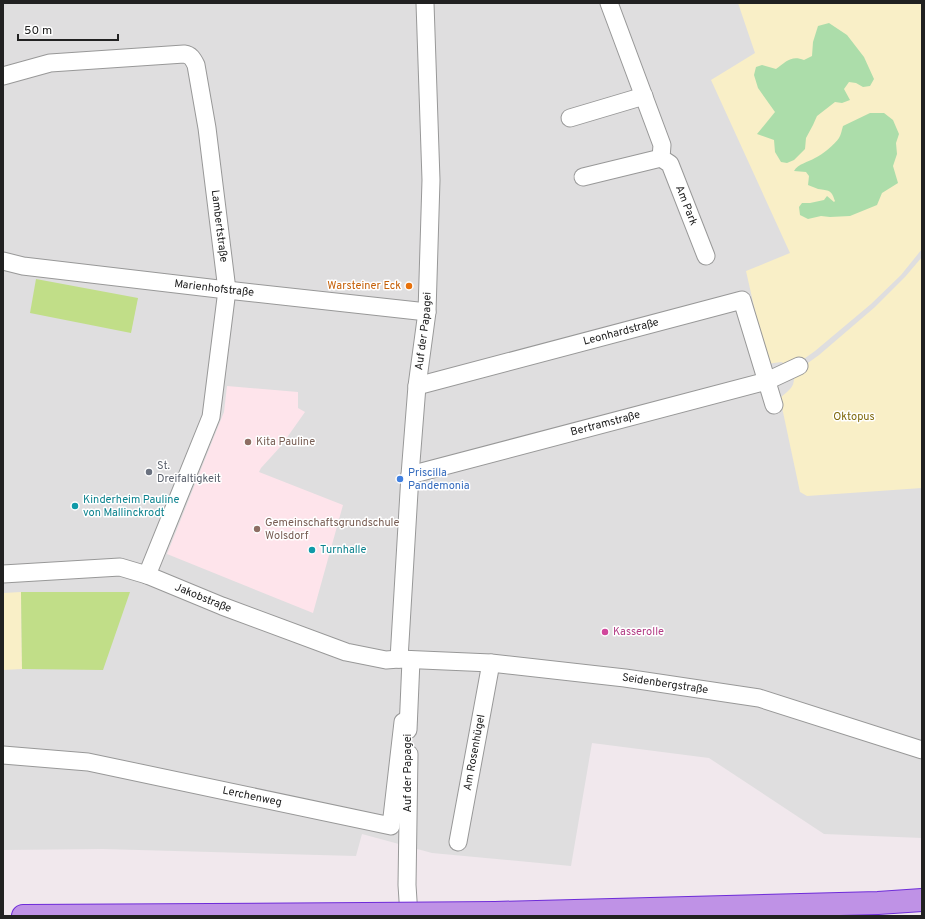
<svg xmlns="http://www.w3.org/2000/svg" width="925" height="919" font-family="Overpass,sans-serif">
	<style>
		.residential { fill: #dfdedf }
		.education { fill: #fee4eb }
		.park { fill: #f9efc7 }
		.pitch { fill: #c1de88 }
		.water { fill: #acddaa }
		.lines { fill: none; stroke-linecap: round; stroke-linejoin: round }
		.minor-casing { stroke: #989898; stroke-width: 19 }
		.highway-casing { stroke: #6e2cd8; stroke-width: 24 }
		.minor { stroke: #fff; stroke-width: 17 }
		.highway { stroke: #bf92e6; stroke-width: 22 }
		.highway-bridge-casing { stroke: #6e2cd8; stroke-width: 24; stroke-linecap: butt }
		.highway-bridge { stroke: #bf92e6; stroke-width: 22 }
		.food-dot { fill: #e8710a; stroke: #fff; stroke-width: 1.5 }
		.education-dot { fill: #8d6e63; stroke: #fff; stroke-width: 1.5 }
		.worship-dot { fill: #6b7280; stroke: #fff; stroke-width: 1.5 }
		.shop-dot { fill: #3f7fe0; stroke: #fff; stroke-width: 1.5 }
		.culture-dot { fill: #0f9aa8; stroke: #fff; stroke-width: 1.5 }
		.hotel-dot { fill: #d1479c; stroke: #fff; stroke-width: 1.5 }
		.labels { text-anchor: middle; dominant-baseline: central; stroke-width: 3; stroke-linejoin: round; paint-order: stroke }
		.street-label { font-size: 11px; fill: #212121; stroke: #fff }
		.food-label { font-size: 11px; fill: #c56008; stroke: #fff; text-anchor: end }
		.park-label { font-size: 11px; fill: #806a0e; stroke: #fff }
		.education-label { font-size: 11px; fill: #785e54; stroke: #fff; text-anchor: start }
		.worship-label { font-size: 11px; fill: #5b616d; stroke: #fff; text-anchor: start }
		.shop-label { font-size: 11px; fill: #366cbe; stroke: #fff; text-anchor: start }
		.culture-label { font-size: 11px; fill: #0d838f; stroke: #fff; text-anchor: start }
		.hotel-label { font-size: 11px; fill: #b23c85; stroke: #fff; text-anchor: start }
	</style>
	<rect width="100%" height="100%" fill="#f1e8ed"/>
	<!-- residential -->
	<polygon class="residential" points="3,3 922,3 922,838 824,834 709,758 592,743 571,866 432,853 362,834 356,856 103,849 3,850"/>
	<!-- education -->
	<polygon class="education" points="227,386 298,392 298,408 305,412 281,446 261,468 259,472 343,505 313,613 167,554 224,412"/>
	<!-- park -->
	<g class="park">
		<polygon points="738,3 922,3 922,249 901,275 871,304 815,351 801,361 791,366 781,362 767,364 746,271 790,253 711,80 755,53"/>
		<path d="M922 257V488L807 496 800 492 780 398C790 389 795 388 794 373L819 355 875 307 905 277Z"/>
		<polygon points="21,592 22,669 3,670 3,593"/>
	</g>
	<!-- pitch -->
	<g class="pitch">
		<polygon points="36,279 138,298 131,333 30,313"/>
		<polygon points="21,592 130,592 103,670 22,669"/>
	</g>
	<!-- water -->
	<g class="water">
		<path d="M829 23 847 35 864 57 874 79 870 86 863 87 856 83 849 82 844 89 850 100 842 103 835 102 817 116 813 125 806 138 805 149 794 160 787 163 781 162 775 152 774 140 757 134 775 112 758 88 754 75 756 67 762 65 776 69C786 62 791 55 804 60L812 56 813 42 818 26Z"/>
		<path d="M870 113H884L893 120 899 134 896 143 897 154 893 166 898 183 882 193 877 205 850 216 830 217 821 216 808 219 800 215 799 207 802 203H810L824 200 827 196 834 202 835 201C831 189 829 191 818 189 815 188 811 186 808 185L809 176 806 172 794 171C798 164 808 162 815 158 822 155 835 144 839 138 841 135 842 129 843 126Z"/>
	</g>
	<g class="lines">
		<!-- minor casing -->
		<g class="minor-casing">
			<g id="minor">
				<path id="s1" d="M609 3 662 145 661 158 670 164 706 256"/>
				<path id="s2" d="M3 76 50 63 184 54C191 55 193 59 196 65L207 128 227 290 211 417 147 575"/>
				<polyline points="570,118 644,96"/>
				<polyline points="583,177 661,158"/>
				<path id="s3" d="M3 261 23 266 227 290 427 312"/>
				<path id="s4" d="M417 386 742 300 774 405"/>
				<path id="s5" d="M410 475 767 381 799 366"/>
				<path id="s6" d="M3 574 120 567 147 575 222 606 346 652 386 660 399 659 491 663 625 678 759 698 922 750"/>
				<path id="s7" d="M399 659 410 475 417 386 427 312 431 180 425 3"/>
				<polyline points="408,730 411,660"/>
				<polyline points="409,754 407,885 409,916"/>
				<path id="s8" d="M3 755 88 762 391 826 403 722 408 719"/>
				<path id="s9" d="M458 842 491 663"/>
			</g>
		</g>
		<!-- highway casing -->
		<g class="highway-casing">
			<g id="highway">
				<polyline points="495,913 878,903 922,900"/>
				<polyline points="23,916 366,914"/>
			</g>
		</g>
		<!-- minor -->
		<use href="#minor" class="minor"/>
		<!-- highway -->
		<use href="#highway" class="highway"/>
		<!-- highway-bridge casing -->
		<g class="highway-bridge-casing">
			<polyline id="highway-bridge" points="366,914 495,913"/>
		</g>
		<!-- highway-bridge -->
		<use href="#highway-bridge" class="highway-bridge"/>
	</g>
	<!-- markers -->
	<circle class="food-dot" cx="409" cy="286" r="4"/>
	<g class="education-dot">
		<circle cx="248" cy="442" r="4"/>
		<circle cx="257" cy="529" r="4"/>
	</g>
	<circle class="worship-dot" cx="149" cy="472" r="4"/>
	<circle class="shop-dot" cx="400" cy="479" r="4"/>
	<g class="culture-dot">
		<circle cx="75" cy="506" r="4"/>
		<circle cx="312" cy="550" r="4"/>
	</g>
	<circle class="hotel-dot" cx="605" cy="632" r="4"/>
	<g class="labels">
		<!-- street labels -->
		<g class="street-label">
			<text stroke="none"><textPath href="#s1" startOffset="220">Am Park</textPath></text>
			<text stroke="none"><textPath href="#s2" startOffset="363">Lambertstraße</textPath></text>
			<text stroke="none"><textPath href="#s3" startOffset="213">Marienhofstraße</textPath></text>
			<text stroke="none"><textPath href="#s7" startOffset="329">Auf der Papagei</textPath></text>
			<text stroke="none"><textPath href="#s4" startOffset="211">Leonhardstraße</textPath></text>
			<text stroke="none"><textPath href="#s5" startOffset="202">Bertramstraße</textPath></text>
			<text stroke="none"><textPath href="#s6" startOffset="206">Jakobstraße</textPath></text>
			<text stroke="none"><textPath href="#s6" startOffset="680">Seidenbergstraße</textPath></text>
			<text stroke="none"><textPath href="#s9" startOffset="91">Am Rosenhügel</textPath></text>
			<text transform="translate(408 773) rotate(-90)">Auf der Papagei</text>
			<text stroke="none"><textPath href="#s8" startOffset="253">Lerchenweg</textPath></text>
		</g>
		<!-- food labels -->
		<g class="food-label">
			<text x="401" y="286">Warsteiner Eck</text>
		</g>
		<!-- park labels -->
		<g class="park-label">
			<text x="854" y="417">Oktopus</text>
		</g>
		<!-- education labels -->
		<g class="education-label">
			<text x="256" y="442">Kita Pauline</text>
			<text x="265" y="523">Gemeinschaftsgrundschule<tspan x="265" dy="13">Wolsdorf</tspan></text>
		</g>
		<!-- worship labels -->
		<g class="worship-label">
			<text x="157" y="466">St.<tspan x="157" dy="13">Dreifaltigkeit</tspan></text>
		</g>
		<!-- shop labels -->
		<g class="shop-label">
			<text x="408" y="473">Priscilla<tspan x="408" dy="13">Pandemonia</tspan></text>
		</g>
		<!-- culture labels -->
		<g class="culture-label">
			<text x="83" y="500">Kinderheim Pauline<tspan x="83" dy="13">von Mallinckrodt</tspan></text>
			<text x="320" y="550">Turnhalle</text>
		</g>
		<!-- hotel labels -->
		<g class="hotel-label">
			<text x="613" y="632">Kasserolle</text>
		</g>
	</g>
	<!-- border -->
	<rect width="925" height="919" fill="none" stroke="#212121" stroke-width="8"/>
	<!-- scale -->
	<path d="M18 34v6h100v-6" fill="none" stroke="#212121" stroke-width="2"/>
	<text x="24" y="34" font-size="12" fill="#212121" stroke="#ffffff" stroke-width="3" paint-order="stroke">50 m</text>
</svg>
